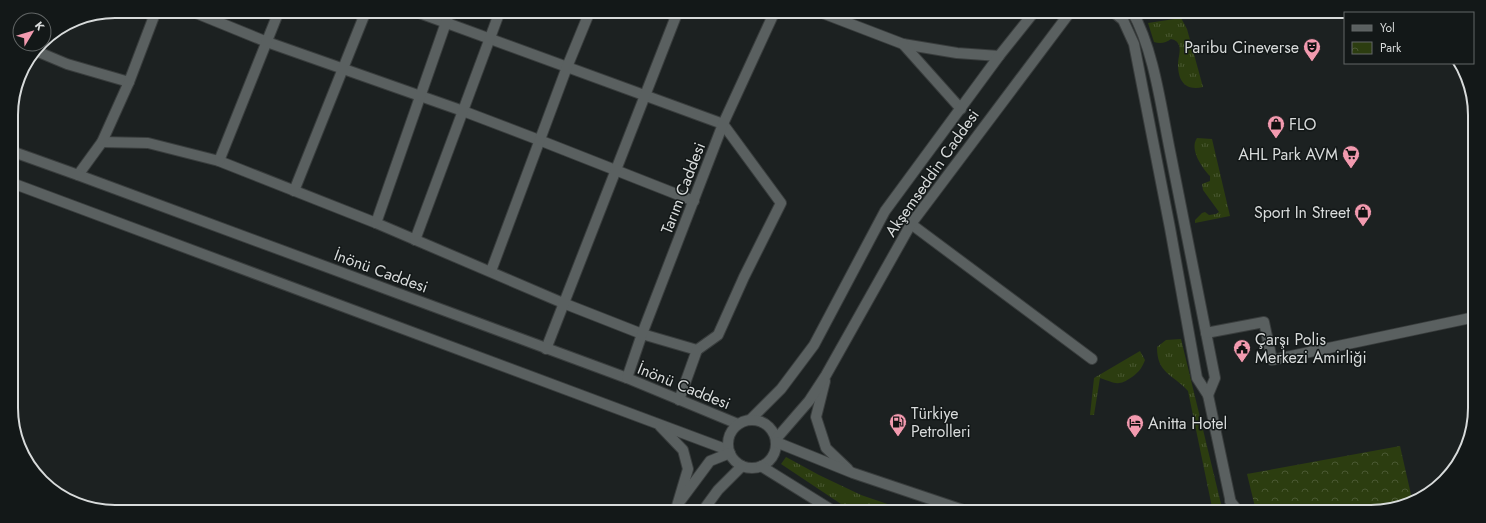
<svg xmlns="http://www.w3.org/2000/svg" width="1486" height="523" font-family="Jost,sans-serif">
	<style>
		.grass { fill: url(#grass-tufts) }
		.park { fill: url(#park-crowns) }
		.lines { fill: none; stroke-linecap: round; stroke-linejoin: round }
		.street-casing { stroke: #393d3d; stroke-width: 12 }
		.secondary-casing { stroke: #393d3d; stroke-width: 12 }
		.street { stroke: #5a6060; stroke-width: 10 }
		.secondary { stroke: #5a6060; stroke-width: 10 }
		.labels { text-anchor: middle; dominant-baseline: central; stroke-width: 3; stroke-linejoin: round; paint-order: stroke }
		.poi-label { font-size: 16px; fill: #d8dbdb; stroke: #131818; text-anchor: start }
		.street-label { font-size: 16px; fill: #d8dbdb; stroke: #131818 }
		.rim { fill: none; stroke: #d8dbdb; stroke-width: 2 }
	</style>
	<defs>
		<pattern id="grass-tufts" width="24" height="20" patternUnits="userSpaceOnUse"><rect width="24" height="20" fill="#2c3d10"/><path d="M3 7l-1-3M5 7V3M7 7l1-3M15 17l-1-3M17 17v-4M19 17l1-3" fill="none" stroke="#4a5832"/></pattern>
		<pattern id="park-crowns" width="20" height="18" patternUnits="userSpaceOnUse"><rect width="20" height="18" fill="#2c3d10"/><path d="M2 6a3 3 0 1 1 6 0M12 15a3 3 0 1 1 6 0" fill="none" stroke="#4a5832"/></pattern>
	</defs>
	<rect width="100%" height="100%" fill="#1c2121"/>
	<!-- grass -->
	<g class="grass">
		<path d="M1181 18 1187 29 1203 87C1185 91 1178 81 1178 64 1178 58 1181 51 1179 45 1177 41 1175 40 1171 39 1166 43 1160 44 1154 42L1148 23Z"/>
		<path d="M1197 138 1212 139 1230 216 1195 223V220L1202 213 1205 212 1209 215 1216 214 1219 212 1203 190 1202 184 1210 181V176C1202 168 1189 149 1197 138Z"/>
		<path d="M1181 339 1223 512H1213L1188 391C1173 374 1157 374 1157 347L1166 340Z"/>
		<path d="M1140 351 1145 360C1142 368 1139 372 1132 377 1118 387 1115 383 1100 378L1094 415H1090L1094 378Z"/>
		<polygon points="786,457 819,475 861,495 911,512 853,512 781,464"/>
	</g>
	<!-- park -->
	<polygon class="park" points="1400,446 1412,499 1377,512 1256,511 1247,474"/>
	<g class="lines">
		<!-- street casing -->
		<g class="street-casing">
			<g id="street">
				<polyline points="191,11 267,42 463,111 539,140 694,201"/>
				<polyline points="1112,11 1123,20 1134,44 1170,228 1197,378 1208,395 1232,508"/>
				<path d="M1132 11C1154 50 1161 107 1170 151 1185 227 1200 302 1215 378L1208 395"/>
				<polyline points="36,51 67,64 129,82"/>
				<polyline points="102,142 148,143 219,161 376,223 563,303 642,334 697,350 718,335 744,277 781,203 723,124 414,11"/>
				<polyline points="219,161 279,11"/>
				<polyline points="78,175 102,142 129,82 156,11"/>
				<polyline points="294,191 366,11"/>
				<polyline points="376,223 450,11"/>
				<polyline points="911,224 1092,359"/>
				<polyline points="415,240 500,11"/>
				<polyline points="491,271 567,67 590,11"/>
				<polyline points="1206,333 1264,322 1272,360 1475,317"/>
				<polyline points="546,349 678,11"/>
				<polyline points="679,400 697,350"/>
			</g>
		</g>
		<!-- secondary casing -->
		<g class="secondary-casing">
			<g id="secondary">
				<polyline points="817,11 903,44 957,53 999,56"/>
				<polyline points="903,44 961,109"/>
				<polyline points="11,151 78,175 627,378 738,424"/>
				<polyline points="12,183 728,450"/>
				<polyline points="627,378 642,334 723,124 775,11"/>
				<polyline points="825,381 816,417 826,448 848,469"/>
				<polyline points="751,419 781,389 814,345 885,211 999,56 1035,11"/>
				<circle cx="752" cy="444" r="24"/>
				<polyline points="660,426 683,450 688,469 677,506"/>
				<polyline points="776,439 809,401 826,375 911,224 1071,11"/>
				<polyline points="776,442 853,473 969,512"/>
				<polyline points="761,466 835,512"/>
				<polyline points="681,500 710,461 730,453"/>
				<polyline points="1230,501 1239,512"/>
				<polyline points="702,512 718,490 742,466"/>
			</g>
		</g>
		<!-- street -->
		<use href="#street" class="street"/>
		<!-- secondary -->
		<use href="#secondary" class="secondary"/>
	</g>
	<!-- icons -->
	<defs>
		<g id="theatre-pin" transform="scale(0.9)"><path d="M0 17L-7.5 6A9.5 9.5 0 1 1 7.5 6Z" fill="#f29aaf" stroke="#131818"/><path d="M-5-5.5Q0-4 5-5.5V0Q5 5 0 6Q-5 5-5 0ZM-3.3-2.5H-1v1.5H-3.3ZM1-2.5H3.3v1.5H1ZM-2.8 1Q0 5.5 2.8 1Z" fill="#111"/></g>
		<g id="shop-pin" transform="scale(0.9)"><path d="M0 17L-7.5 6A9.5 9.5 0 1 1 7.5 6Z" fill="#f29aaf" stroke="#131818"/><path d="M-5-2.5h2.3a2.7 3.5 0 0 1 5.4 0H5L5.5 6h-11ZM-1.5-2.5h3a1.5 2.3 0 0 0-3 0Z" fill="#111"/></g>
		<g id="supermarket-pin" transform="scale(0.9)"><path d="M0 17L-7.5 6A9.5 9.5 0 1 1 7.5 6Z" fill="#f29aaf" stroke="#131818"/><path d="M-6-5.5h2.5l.6 2H6L4.5 2H-2.5L-4.4-4H-6ZM-1.5 3.2a1.3 1.3 0 1 0 .1 0ZM3 3.2a1.3 1.3 0 1 0 .1 0Z" fill="#111"/></g>
		<g id="civic-pin" transform="scale(0.9)"><path d="M0 17L-7.5 6A9.5 9.5 0 1 1 7.5 6Z" fill="#f29aaf" stroke="#131818"/><path d="M-.6-6.5H3V-4.5H.6V-3L4-1V1h2V6H-6V1h2V-1L-.6-3ZM-1.2 2.5V6h2.4V2.5Z" fill="#111"/></g>
		<g id="fuel-pin" transform="scale(0.9)"><path d="M0 17L-7.5 6A9.5 9.5 0 1 1 7.5 6Z" fill="#f29aaf" stroke="#131818"/><path d="M-5.5-6h7V0h2V4h1.3V-2.5L3-4.5l.8-.8L6-3V5H2.5V1h-1V6h-7ZM-4.2-4.7v3.2H.2V-4.7Z" fill="#111"/></g>
		<g id="hotel-pin" transform="scale(0.9)"><path d="M0 17L-7.5 6A9.5 9.5 0 1 1 7.5 6Z" fill="#f29aaf" stroke="#131818"/><path d="M-6-4.5h1.5V1H6V5H4.5V3h-9V5H-6ZM-4 0a1.8 1.8 0 1 1 3.6 0ZM.5 0V-2.5h3Q6-2.5 6 0Z" fill="#111"/></g>
	</defs>
	<g fill-rule="evenodd">
		<use href="#theatre-pin" x="1312" y="47"/>
		<use href="#shop-pin" x="1276" y="124"/>
		<use href="#supermarket-pin" x="1351" y="154"/>
		<use href="#shop-pin" x="1363" y="212"/>
		<use href="#civic-pin" x="1242" y="348"/>
		<use href="#fuel-pin" x="898" y="422"/>
		<use href="#hotel-pin" x="1135" y="423"/>
	</g>
	<g class="labels">
		<!-- poi labels -->
		<g class="poi-label">
			<text x="1299" y="47" text-anchor="end">Paribu Cineverse</text>
			<text x="1289" y="124">FLO</text>
			<text x="1338" y="154" text-anchor="end">AHL Park AVM</text>
			<text x="1350" y="212" text-anchor="end">Sport In Street</text>
			<text x="1255" y="339">Çarşı Polis<tspan x="1255" dy="18">Merkezi Amirliği</tspan></text>
			<text x="911" y="413">Türkiye<tspan x="911" dy="18">Petrolleri</tspan></text>
			<text x="1148" y="423">Anitta Hotel</text>
		</g>
		<!-- street labels -->
		<g class="street-label">
			<text transform="translate(932 173) rotate(-55)">Akşemseddin Caddesi</text>
			<text transform="translate(683 188) rotate(-69)">Tarım Caddesi</text>
			<text transform="translate(381 271) rotate(20)">İnönü Caddesi</text>
			<text transform="translate(684 386) rotate(22)">İnönü Caddesi</text>
		</g>
	</g>
	<!-- crop -->
	<path d="M0 0H1486V523H0ZM115 18H1371A97 97 0 0 1 1468 115V408A97 97 0 0 1 1371 505H115A97 97 0 0 1 18 408V115A97 97 0 0 1 115 18Z" fill="#131818" fill-rule="evenodd"/>
	<path class="rim" d="M115 18H1371A97 97 0 0 1 1468 115V408A97 97 0 0 1 1371 505H115A97 97 0 0 1 18 408V115A97 97 0 0 1 115 18Z"/>
	<!-- legend -->
	<rect x="1344" y="12" width="130" height="52" fill="#131818" stroke="#626666"/>
	<rect x="1352" y="25" width="20" height="6" fill="#5a6060" stroke="#626666"/>
	<text x="1380" y="32" font-size="12" fill="#d8dbdb">Yol</text>
	<rect x="1352" y="42" width="20" height="12" fill="url(#park-crowns)" stroke="#626666"/>
	<text x="1380" y="52" font-size="12" fill="#d8dbdb">Park</text>
	<!-- north arrow -->
	<g transform="translate(32 32) rotate(52)"><circle r="19" fill="#131818" stroke="#626666"/>
	<path d="M0-3L7 15L0 10L-7 15Z" fill="#f29aaf"/>
	<text y="-6" font-size="11" font-weight="bold" text-anchor="middle" fill="#d8dbdb">K</text>
	</g>
</svg>
